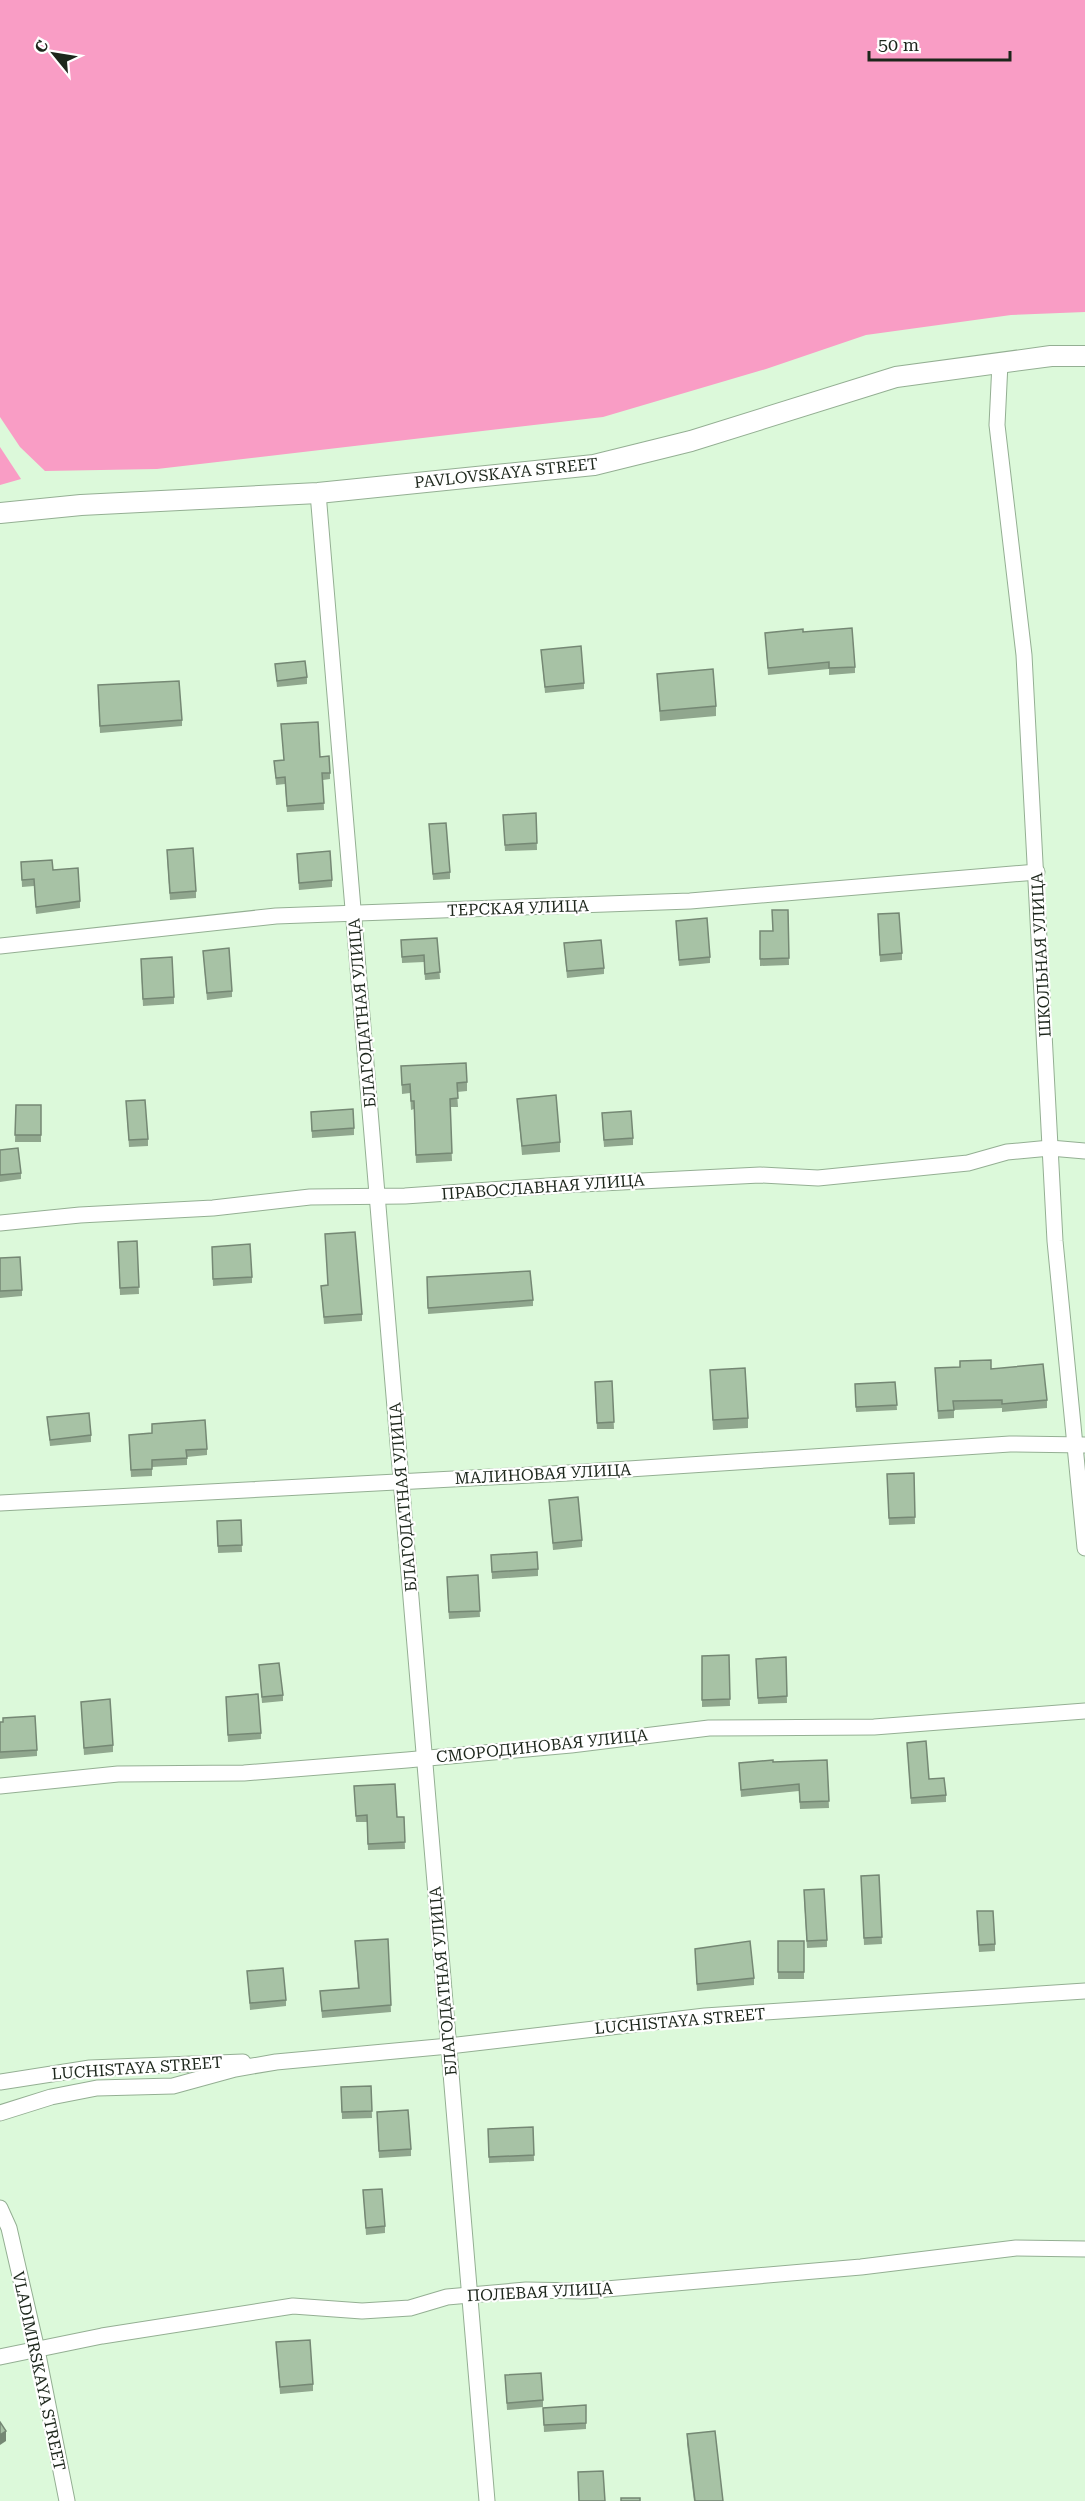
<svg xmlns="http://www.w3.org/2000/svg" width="1085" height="2501" font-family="'Roboto Serif',serif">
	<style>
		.forest { fill: #f99dc5 }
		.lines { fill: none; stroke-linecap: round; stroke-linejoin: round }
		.minor-casing { stroke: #94af93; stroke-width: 17 }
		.tertiary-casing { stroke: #94af93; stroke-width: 22 }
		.minor { stroke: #fff; stroke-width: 15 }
		.tertiary { stroke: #fff; stroke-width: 20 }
		.wall { fill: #90a78e }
		.shaded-wall { fill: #758874 }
		.building { fill: #a7c2a5; stroke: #758874; stroke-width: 1.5 }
		.labels { text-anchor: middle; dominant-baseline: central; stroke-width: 4.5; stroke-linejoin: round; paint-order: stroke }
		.street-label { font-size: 16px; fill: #1c261b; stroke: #fff }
	</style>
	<rect width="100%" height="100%" fill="#dcf9da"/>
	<!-- forest -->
	<g class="forest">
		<polygon points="0,0 1085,0 1085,312 1011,315 866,335 766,369 603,417 157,469 45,471 20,447 0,417"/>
		<polygon points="0,447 21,479 0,485"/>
	</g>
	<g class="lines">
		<!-- minor casing -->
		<g class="minor-casing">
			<g id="minor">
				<polyline points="1000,363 997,425 1024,655 1055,1241 1085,1548"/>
				<polyline points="318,493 487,2501"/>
				<polyline points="0,946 276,916 690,901 1037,872"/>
				<polyline points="0,1223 80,1215 213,1208 310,1197 405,1196 562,1185 760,1175 818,1178 968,1163 1007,1152 1050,1148 1085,1151"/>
				<polyline points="0,1503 568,1473 1010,1444 1085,1445"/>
				<polyline points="0,1786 118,1774 244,1773 407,1760 571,1745 709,1728 874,1727 1085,1711"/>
				<polyline points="0,2082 90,2068 243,2062"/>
				<polyline points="0,2113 51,2097 97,2088 173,2086 235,2069 276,2062 449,2046 705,2016 1085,1991"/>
				<polyline points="0,2208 9,2228 37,2350 67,2501"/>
				<polyline points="0,2357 102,2336 293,2306 362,2311 410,2308 447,2297 526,2290 583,2291 861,2267 1016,2248 1085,2249"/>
			</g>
		</g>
		<!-- tertiary casing -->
		<g class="tertiary-casing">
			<polyline id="tertiary" points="0,513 81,505 318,493 594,465 691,441 896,377 1051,356 1085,356"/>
		</g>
		<!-- minor -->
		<use href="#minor" class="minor"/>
		<!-- tertiary -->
		<use href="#tertiary" class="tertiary"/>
	</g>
	<!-- wall -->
	<g class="wall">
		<polygon points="803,632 855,667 855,673 829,675 829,669 768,675 765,633"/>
		<polygon points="541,650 584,683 584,689 545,693"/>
		<polygon points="275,664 307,677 307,684 277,687"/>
		<polygon points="657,674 716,706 716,716 660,721"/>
		<polygon points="98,692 182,720 182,726 100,733"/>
		<polygon points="320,757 330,773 330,779 323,780 324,810 287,812 285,784 276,785 274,761"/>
		<polygon points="536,813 537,850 505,851 503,815"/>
		<polygon points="429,824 450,872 450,879 433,880"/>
		<polygon points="297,854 332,880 332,887 299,890"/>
		<polygon points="167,856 196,891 196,898 170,900"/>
		<polygon points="21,862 53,870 80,901 80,908 36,914 34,886 22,887"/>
		<polygon points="788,910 789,965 760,966 760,931 773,931"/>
		<polygon points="676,921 710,957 710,963 679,966"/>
		<polygon points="878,921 902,953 902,960 880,962"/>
		<polygon points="437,938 440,979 425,980 424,962 402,963 401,940"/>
		<polygon points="564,943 604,968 604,974 567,978"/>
		<polygon points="203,951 232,991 232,997 207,1000"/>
		<polygon points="141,965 174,997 174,1004 143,1006"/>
		<polygon points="401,1066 467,1082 467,1091 457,1092 458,1107 450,1107 452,1161 416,1163 414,1109 411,1110 410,1093 402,1094"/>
		<polygon points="517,1099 560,1142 560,1152 522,1155"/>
		<polygon points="126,1101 148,1139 148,1146 129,1147"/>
		<polygon points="16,1105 41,1105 41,1142 15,1142"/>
		<polygon points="311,1112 354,1128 354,1135 312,1138"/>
		<polygon points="602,1119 633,1138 633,1145 604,1147"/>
		<polygon points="0,1150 21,1173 21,1179 0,1182"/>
		<polygon points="137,1241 139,1294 120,1295 118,1242"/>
		<polygon points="212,1247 252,1277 252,1283 213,1286"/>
		<polygon points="0,1258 22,1290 22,1296 0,1298"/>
		<polygon points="427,1277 533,1300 533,1306 428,1314"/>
		<polygon points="328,1285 362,1314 362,1321 324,1324 321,1286"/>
		<polygon points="935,1368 991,1369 1047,1400 1047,1408 1002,1412 1002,1408 954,1410 954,1418 938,1419"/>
		<polygon points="710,1370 748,1418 748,1428 713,1430"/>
		<polygon points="612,1381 614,1429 597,1429 595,1389"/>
		<polygon points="895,1382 897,1410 856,1412 855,1384"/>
		<polygon points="47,1417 91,1435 91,1442 50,1446"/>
		<polygon points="129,1441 207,1449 207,1455 187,1457 187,1465 152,1467 152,1476 131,1477"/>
		<polygon points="914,1473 915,1524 889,1525 887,1474"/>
		<polygon points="549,1500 582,1540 582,1547 553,1550"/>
		<polygon points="241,1520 242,1552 218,1553 217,1521"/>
		<polygon points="491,1555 538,1569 538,1576 492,1579"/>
		<polygon points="478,1575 480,1617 449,1619 447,1584"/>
		<polygon points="729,1655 730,1706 702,1707 702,1656"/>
		<polygon points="786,1657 787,1703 758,1704 756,1659"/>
		<polygon points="259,1665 283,1695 283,1701 262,1703"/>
		<polygon points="226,1697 261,1733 261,1739 228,1742"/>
		<polygon points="81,1702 113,1745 113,1752 84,1755"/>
		<polygon points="0,1722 37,1750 37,1756 0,1759"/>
		<polygon points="907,1743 929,1779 946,1795 946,1802 911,1804"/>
		<polygon points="827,1760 829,1808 800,1809 799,1791 741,1797 739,1763"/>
		<polygon points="354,1786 397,1817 404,1817 405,1849 368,1850 367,1822 356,1822"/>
		<polygon points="879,1875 882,1944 864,1945 861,1876"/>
		<polygon points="804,1897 827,1940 827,1947 807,1948"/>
		<polygon points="977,1918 995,1944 995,1951 979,1952"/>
		<polygon points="388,1939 391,2012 322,2018 320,1991 358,1988 355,1941"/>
		<rect x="778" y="1941" width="26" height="38"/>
		<polygon points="695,1949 754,1978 754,1985 697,1991"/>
		<polygon points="247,1971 286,2000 286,2006 250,2010"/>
		<polygon points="371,2086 372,2118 342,2119 341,2087"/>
		<polygon points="377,2112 411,2149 411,2156 379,2158"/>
		<polygon points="533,2127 534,2161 489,2163 488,2129"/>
		<polygon points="363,2190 385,2226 385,2233 366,2235"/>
		<polygon points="276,2342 313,2384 313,2391 280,2394"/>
		<polygon points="505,2375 543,2400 543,2407 507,2410"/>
		<polygon points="586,2405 586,2429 544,2432 543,2408"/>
		<polygon points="687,2434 723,2501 694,2501 687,2444"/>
	</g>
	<!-- shaded-wall -->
	<polygon class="shaded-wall" points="6,2431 6,2441 0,2445 0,2435"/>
	<!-- building -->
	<g class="building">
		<polygon points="852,628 855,667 829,668 829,662 768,668 765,633 803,629 803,632"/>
		<polygon points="581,646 584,683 545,687 541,650"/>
		<polygon points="305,661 307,677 277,681 275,664"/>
		<polygon points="713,669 716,706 660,711 657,674"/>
		<polygon points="179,681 182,720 100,726 98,685"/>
		<polygon points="318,722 320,757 329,756 330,773 322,773 324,803 287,806 285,777 276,778 274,761 284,760 281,724"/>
		<polygon points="536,813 537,843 505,845 503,815"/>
		<polygon points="446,823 450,872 433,874 429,824"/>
		<polygon points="193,848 196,891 170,893 167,850"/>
		<polygon points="330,851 332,880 299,883 297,854"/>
		<polygon points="52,860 53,870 78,868 80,901 36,907 34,879 22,880 21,862"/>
		<polygon points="772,910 788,910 789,958 760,959 760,931 773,931"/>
		<polygon points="899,913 902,953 880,955 878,914"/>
		<polygon points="707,918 710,957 679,960 676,921"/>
		<polygon points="437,938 440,972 425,974 424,955 402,957 401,940"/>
		<polygon points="601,940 604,968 567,971 564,943"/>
		<polygon points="229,948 232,991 207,993 203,951"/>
		<polygon points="172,957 174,997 143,999 141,959"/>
		<polygon points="466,1063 467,1082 457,1083 458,1098 450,1099 452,1153 416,1155 414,1101 411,1101 410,1084 402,1085 401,1066"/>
		<polygon points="556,1095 560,1142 522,1146 517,1099"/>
		<polygon points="145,1100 148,1139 129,1140 126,1101"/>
		<polygon points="16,1105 41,1105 41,1135 15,1135"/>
		<polygon points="353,1109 354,1128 312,1131 311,1112"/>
		<polygon points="631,1111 633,1138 604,1140 602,1113"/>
		<polygon points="18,1148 21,1173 0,1175 0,1150"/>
		<polygon points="355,1232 362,1314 324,1317 321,1286 328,1285 325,1234"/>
		<polygon points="137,1241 139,1287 120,1288 118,1242"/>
		<polygon points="250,1244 252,1277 213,1279 212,1247"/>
		<polygon points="20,1257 22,1290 0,1291 0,1258"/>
		<polygon points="530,1271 533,1300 428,1308 427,1277"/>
		<polygon points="991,1360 991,1369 1043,1364 1047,1400 1002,1404 1002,1400 953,1401 954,1410 938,1411 935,1368 960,1367 960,1361"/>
		<polygon points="745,1368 748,1418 713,1420 710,1370"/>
		<polygon points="612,1381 614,1422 597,1423 595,1382"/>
		<polygon points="895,1382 897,1405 856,1407 855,1384"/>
		<polygon points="89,1413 91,1435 50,1440 47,1417"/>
		<polygon points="205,1420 207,1449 186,1450 187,1458 152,1460 152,1469 131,1470 129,1435 152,1433 152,1424"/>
		<polygon points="914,1473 915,1517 889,1518 887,1474"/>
		<polygon points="578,1497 582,1540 553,1543 549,1500"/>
		<polygon points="241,1520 242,1545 218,1546 217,1521"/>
		<polygon points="537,1552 538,1569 492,1572 491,1555"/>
		<polygon points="478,1575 480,1611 449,1612 447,1577"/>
		<polygon points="729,1655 730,1699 702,1700 702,1656"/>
		<polygon points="786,1657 787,1696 758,1698 756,1659"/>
		<polygon points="279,1663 283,1695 262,1697 259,1665"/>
		<polygon points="258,1694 261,1733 228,1735 226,1697"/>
		<polygon points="110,1699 113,1745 84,1748 81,1702"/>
		<polygon points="35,1716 37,1750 0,1752 0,1722 3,1722 3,1718"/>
		<polygon points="926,1741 929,1779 944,1778 946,1795 911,1798 907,1743"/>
		<polygon points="773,1760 773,1762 827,1760 829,1801 800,1802 799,1784 741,1790 739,1763"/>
		<polygon points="395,1784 397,1817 404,1817 405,1842 368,1844 367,1815 356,1816 354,1786"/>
		<polygon points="879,1875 882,1937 864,1938 861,1876"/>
		<polygon points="824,1889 827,1940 807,1941 804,1890"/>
		<polygon points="977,1911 993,1911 995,1944 979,1945"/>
		<polygon points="388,1939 391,2005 322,2011 320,1991 359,1988 355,1941"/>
		<polygon points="750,1941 754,1978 697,1984 695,1949"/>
		<rect x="778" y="1941" width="26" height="31"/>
		<polygon points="283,1968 286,2000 250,2003 247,1971"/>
		<polygon points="371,2086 372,2111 342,2112 341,2087"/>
		<polygon points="408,2110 411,2149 379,2151 377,2112"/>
		<polygon points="533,2127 534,2155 489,2157 488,2129"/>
		<polygon points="382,2189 385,2226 366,2228 363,2190"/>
		<polygon points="310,2340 313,2384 280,2387 276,2342"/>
		<polygon points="541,2373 543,2400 507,2403 505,2375"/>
		<polygon points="586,2405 586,2423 544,2425 543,2408"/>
		<polygon points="0,2422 6,2431 0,2435"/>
		<polygon points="715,2431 723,2501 695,2501 687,2434"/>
		<polygon points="603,2471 605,2501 579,2501 578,2472"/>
		<rect x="621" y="2498" width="19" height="3"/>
	</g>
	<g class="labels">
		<!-- street labels -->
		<g class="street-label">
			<text transform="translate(506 473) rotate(-6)">PAVLOVSKAYA STREET</text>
			<text transform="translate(518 908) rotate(-2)">ТЕРСКАЯ УЛИЦА</text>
			<text transform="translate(1041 955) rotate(-93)">ШКОЛЬНАЯ УЛИЦА</text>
			<text transform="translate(362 1013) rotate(-95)">БЛАГОДАТНАЯ УЛИЦА</text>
			<text transform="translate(543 1187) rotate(-4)">ПРАВОСЛАВНАЯ УЛИЦА</text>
			<text transform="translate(543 1474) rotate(-3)">МАЛИНОВАЯ УЛИЦА</text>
			<text transform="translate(403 1497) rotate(-95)">БЛАГОДАТНАЯ УЛИЦА</text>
			<text transform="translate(542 1746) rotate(-6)">СМОРОДИНОВАЯ УЛИЦА</text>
			<text transform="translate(443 1981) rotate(-95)">БЛАГОДАТНАЯ УЛИЦА</text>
			<text transform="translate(680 2021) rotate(-5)">LUCHISTAYA STREET</text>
			<text transform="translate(137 2068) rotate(-4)">LUCHISTAYA STREET</text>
			<text transform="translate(540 2292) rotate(-3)">ПОЛЕВАЯ УЛИЦА</text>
			<text transform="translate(39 2371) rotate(78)">VLADIMIRSKAYA STREET</text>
		</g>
	</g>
	<!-- north arrow -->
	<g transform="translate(54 54) rotate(300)" stroke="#ffffff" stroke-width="4.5" paint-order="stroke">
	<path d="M0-4.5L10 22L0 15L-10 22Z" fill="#1c261b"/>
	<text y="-9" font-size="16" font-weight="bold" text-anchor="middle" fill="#1c261b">С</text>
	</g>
	<!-- scale -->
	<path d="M869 51v9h141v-9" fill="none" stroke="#1c261b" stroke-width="3"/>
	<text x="878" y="51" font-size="18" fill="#1c261b" stroke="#ffffff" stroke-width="4.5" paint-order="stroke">50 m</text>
</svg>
